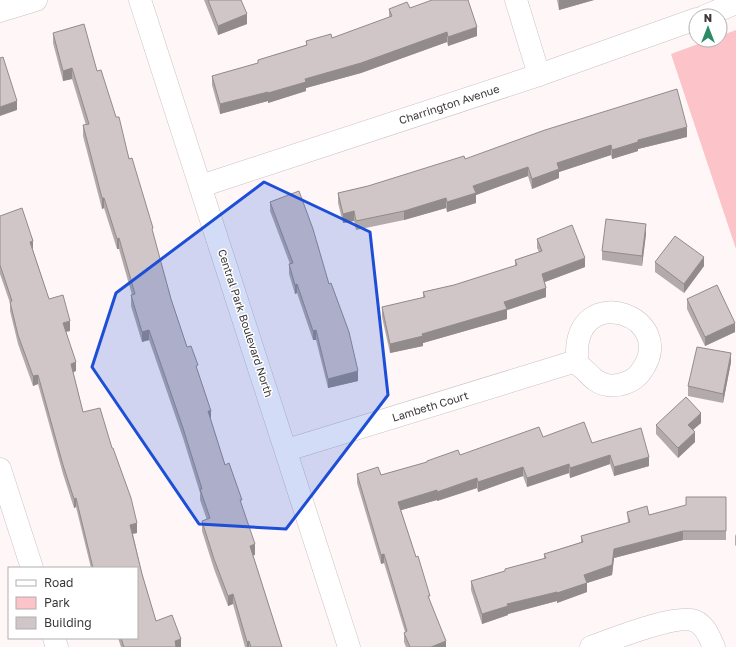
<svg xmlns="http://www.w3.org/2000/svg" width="736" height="647" font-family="'Golos Text',sans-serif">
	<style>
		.green { fill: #fcc3c8 }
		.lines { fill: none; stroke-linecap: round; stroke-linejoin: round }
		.minor-casing { stroke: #cbc1c2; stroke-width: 23 }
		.minor { stroke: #fff; stroke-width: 22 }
		.wall { fill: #b3aaab }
		.shaded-wall { fill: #928b8b }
		.building { fill: #d0c6c7; stroke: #928b8b }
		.marked { fill: #1d4ed8; fill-opacity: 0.2; stroke: #1d4ed8; stroke-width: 3; stroke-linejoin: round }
		.labels { text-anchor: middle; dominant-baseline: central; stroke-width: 3; stroke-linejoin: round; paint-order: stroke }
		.street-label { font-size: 11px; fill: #3c3839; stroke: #fff }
	</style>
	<rect width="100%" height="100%" fill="#fef6f7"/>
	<!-- green -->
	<polygon class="green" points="736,30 736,249 671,54 709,40 720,40 720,36"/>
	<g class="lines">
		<!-- minor casing -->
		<g class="minor-casing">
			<g id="minor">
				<polyline points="140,0 349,647"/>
				<polyline points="516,0 539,75"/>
				<polyline points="0,11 36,0"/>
				<polyline points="705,16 736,3"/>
				<polyline points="201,186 539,75 696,19"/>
				<path d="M287 450 573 362 577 357C574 278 683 317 640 373 633 382 619 387 607 385 590 382 587 367 573 362"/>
				<polyline points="0,469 32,568"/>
				<polyline points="54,638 57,647"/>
				<path d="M591 647C611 640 677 613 695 621 706 626 709 637 714 647"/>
			</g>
		</g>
		<!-- minor -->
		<use href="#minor" class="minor"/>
	</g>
	<!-- wall -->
	<g class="wall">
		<polygon points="204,0 241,0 247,24 218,35"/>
		<polygon points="557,0 594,0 559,10"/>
		<polygon points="410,8 477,36 448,46 447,42 361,73 306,88 306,91 268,103 268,101 220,114 212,85 212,76 258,63 258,60 306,45 306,41 332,38 389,18 389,9"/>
		<polygon points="53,33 97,71 116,117 153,234 171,299 187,347 198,372 211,420 225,465 242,505 255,555 253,555 282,647 245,647 233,604 228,606 214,569 202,531 202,521 207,520 200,500 200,493 183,438 149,340 142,342 131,306 131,295 132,295 119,249 117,249 104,208 102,209 83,136 83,125 86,125 72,79 63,81 53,43"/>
		<polygon points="687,137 638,149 638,151 612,159 611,155 559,172 559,178 532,189 528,176 476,195 476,203 447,212 446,208 404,220 356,230 354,221 343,223 338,203 338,193 368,186 465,159"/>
		<polygon points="270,202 329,284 358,381 328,388 316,340 313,340 297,293 295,294 289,274 289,264 290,264 270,211"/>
		<polygon points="0,216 33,250 49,299 70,331 66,332 76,371 73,372 83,412 137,533 133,534 142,574 156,621 181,647 121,647 118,638 137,638 137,568 91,568 76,507 74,508 63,474 38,384 33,386 18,344 10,311 10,303 0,274"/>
		<polygon points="646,234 642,266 602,260 602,251"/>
		<polygon points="537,239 585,267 545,282 546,297 507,310 507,319 423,343 423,346 390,353 382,317 382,307 423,298 423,292 454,285 515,266 515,260 539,252 537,248"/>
		<polygon points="655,262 704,266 684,293 655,272"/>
		<polygon points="687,299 735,332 705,346 687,309"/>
		<polygon points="731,362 723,403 688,396 688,386"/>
		<polygon points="701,423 693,430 695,442 678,458 656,434 656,425"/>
		<polygon points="543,437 592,443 649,466 614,476 610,464 570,478 569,473 527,487 523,476 478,492 477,488 437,501 437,500 401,510 430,601 446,647 406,647 404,642 404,633 405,632 384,563 381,564 357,483 357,474 381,475 427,462 427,461 460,455"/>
		<polygon points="726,497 726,540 683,540 614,558 612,575 587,583 587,592 557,603 557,601 508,614 508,615 482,624 471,590 471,581 505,571 505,569 544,559 544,554 581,542 581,536 628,523 627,512 649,515"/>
		<polygon points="736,534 736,546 735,545 735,536"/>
	</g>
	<!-- shaded-wall -->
	<g class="shaded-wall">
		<polygon points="559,0 594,0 559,10"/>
		<polygon points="247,14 247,24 218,35 218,26"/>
		<polygon points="477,27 477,36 448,46 448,37"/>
		<polygon points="447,32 447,42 361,73 306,88 306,91 268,103 268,93 305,79"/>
		<polygon points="72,68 72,79 63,81 63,71"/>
		<polygon points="268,92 268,101 220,114 220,104"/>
		<polygon points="17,101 17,110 0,116 0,107"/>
		<polygon points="687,127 687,137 638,149 638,151 612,159 612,150 638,140"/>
		<polygon points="611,145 611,155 559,172 559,178 532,189 532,179 557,163"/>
		<polygon points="528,167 528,176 476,195 476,203 447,212 447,202 473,186"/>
		<polygon points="102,198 104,198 104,208 102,209"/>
		<polygon points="446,198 446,208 404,220 404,211"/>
		<polygon points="354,211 354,221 343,223 343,214"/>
		<polygon points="646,224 646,234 642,266 642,256"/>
		<polygon points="119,238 119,249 117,249 117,239"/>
		<polygon points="33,241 33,251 30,242"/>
		<polygon points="704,257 704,266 684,293 684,284"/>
		<polygon points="585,258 585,267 542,283 542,274"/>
		<polygon points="297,284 297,293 295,294 295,285"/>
		<polygon points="546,288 546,297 507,310 507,319 423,343 423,346 390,353 390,344 422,334 504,302"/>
		<polygon points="70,321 70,331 63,332 63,323"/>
		<polygon points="735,323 735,332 705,346 705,337"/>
		<polygon points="149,330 149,340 142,342 142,332"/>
		<polygon points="316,330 316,340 313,340 313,331"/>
		<polygon points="731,353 731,362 723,403 723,394"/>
		<polygon points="76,362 76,371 71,373 71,364"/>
		<polygon points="358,371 358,381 328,388 328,379"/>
		<polygon points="38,375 38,384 33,386 33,376"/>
		<polygon points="208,411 211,411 211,421"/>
		<polygon points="701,413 701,423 688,434 688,425"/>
		<polygon points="695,432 695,442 678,458 678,448"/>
		<polygon points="610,455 610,464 570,478 570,468"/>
		<polygon points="649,457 649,466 614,476 614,467"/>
		<polygon points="569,464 569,473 527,487 527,478"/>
		<polygon points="523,467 523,476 478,492 478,482"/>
		<polygon points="477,478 477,488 437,501 437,492"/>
		<polygon points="437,490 437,500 398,511 398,502"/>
		<polygon points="76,498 76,507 74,508 74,499"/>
		<polygon points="137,523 137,533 130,534 130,525"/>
		<polygon points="683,531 683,540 614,558 612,575 587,583 587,592 557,603 557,593 614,549"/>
		<polygon points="255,544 255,555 250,556 250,546"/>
		<polygon points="384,554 384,563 381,564 381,555"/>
		<polygon points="557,592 557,601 508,614 508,615 482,624 482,614 507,604"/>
		<polygon points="233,594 233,604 228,606 228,596"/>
		<polygon points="181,639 181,647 175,647 175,641"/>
		<polygon points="249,641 249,647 247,647 247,642"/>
		<polygon points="446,641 446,647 431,647"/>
	</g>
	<!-- building -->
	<g class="building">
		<polygon points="208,0 241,0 247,14 218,26"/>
		<polygon points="432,0 468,0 477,27 448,37 447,32 361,63 305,79 306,82 268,93 268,92 220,104 212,76 258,63 258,60 307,45 306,41 331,34 332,38 392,16 389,9 407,2 410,8"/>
		<polygon points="84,24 97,71 101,70 116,117 119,117 129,159 132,158 153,228 152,229 171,299 187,347 191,346 198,365 196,366 211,411 208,411 225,465 229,463 242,500 240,500 255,544 250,546 282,647 251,647 249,641 247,642 233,594 228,596 214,559 202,521 210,518 200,489 202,489 183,428 149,330 142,332 131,295 135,294 119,238 117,239 104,198 102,198 83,125 89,124 72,68 63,71 53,33"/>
		<polygon points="3,57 17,101 0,107 0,58"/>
		<polygon points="677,89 687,127 638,140 638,142 612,150 611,145 557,163 559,169 532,179 528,167 473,186 476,193 447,202 446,198 404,211 356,221 354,211 343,214 338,193 368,186 464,156 465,159 545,130"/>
		<polygon points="299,191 313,229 329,284 331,283 349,332 358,371 328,379 316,330 313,331 297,284 295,285 289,264 293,263 270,202"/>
		<polygon points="22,208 33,241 30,242 49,299 63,295 70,321 63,323 76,362 71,364 83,412 100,408 112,448 113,448 131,498 137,523 130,525 142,574 156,621 172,615 181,639 175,641 176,647 124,647 121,638 137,638 137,568 93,568 76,498 74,499 63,465 38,375 33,376 18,335 10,302 12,301 0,265 0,216"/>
		<polygon points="606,219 646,224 642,256 602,251"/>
		<polygon points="572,225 585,258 542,274 546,288 504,302 507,309 422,334 423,336 390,344 382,307 425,297 423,292 454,285 517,265 515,260 542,251 537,239"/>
		<polygon points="675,236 704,257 684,284 655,262"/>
		<polygon points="717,285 735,323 705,337 687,299"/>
		<polygon points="697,347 731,353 723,394 688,386"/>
		<polygon points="686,397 701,413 688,425 695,432 678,448 656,425"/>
		<polygon points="584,422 592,443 641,428 649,457 614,467 610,455 570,468 569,464 527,478 523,467 478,482 477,478 437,492 437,490 398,502 416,557 418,556 430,596 428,596 446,641 431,647 410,647 404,633 407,631 384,554 381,555 357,474 378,467 381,475 427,462 427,461 458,450 460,455 539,427 543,437"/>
		<polygon points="686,497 726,497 726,531 683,531 614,549 612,565 584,575 587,583 557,593 557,592 507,604 508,606 482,614 471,581 505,571 505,569 546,558 544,554 583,542 581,536 630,522 627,512 647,506 649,515 686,505"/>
	</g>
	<!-- marked area -->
	<path class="marked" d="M264 182 370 232 388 395 286 529 199 524 92 367 116 293Z"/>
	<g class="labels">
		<!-- street labels -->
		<g class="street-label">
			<text transform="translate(449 104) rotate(-18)">Charrington Avenue</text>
			<text transform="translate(246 323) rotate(72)">Central Park Boulevard North</text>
			<text transform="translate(430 406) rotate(-17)">Lambeth Court</text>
		</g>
	</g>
	<!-- legend -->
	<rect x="8" y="567" width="130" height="72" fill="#ffffff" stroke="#b1afb0"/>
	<rect x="16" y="580" width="20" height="6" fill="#ffffff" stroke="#b1afb0"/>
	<text x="44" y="587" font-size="12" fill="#3c3839">Road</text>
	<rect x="16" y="597" width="20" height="12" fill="#fcc3c8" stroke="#b1afb0"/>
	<text x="44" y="607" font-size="12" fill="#3c3839">Park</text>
	<rect x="16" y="617" width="20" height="12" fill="#d0c6c7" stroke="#b1afb0"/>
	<text x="44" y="627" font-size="12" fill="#3c3839">Building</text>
	<!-- north arrow -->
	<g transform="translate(708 28)"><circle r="19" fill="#ffffff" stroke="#b1afb0"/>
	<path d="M0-3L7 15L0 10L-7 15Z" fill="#2b8b64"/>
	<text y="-6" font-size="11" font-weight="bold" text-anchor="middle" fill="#3c3839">N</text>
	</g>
</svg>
